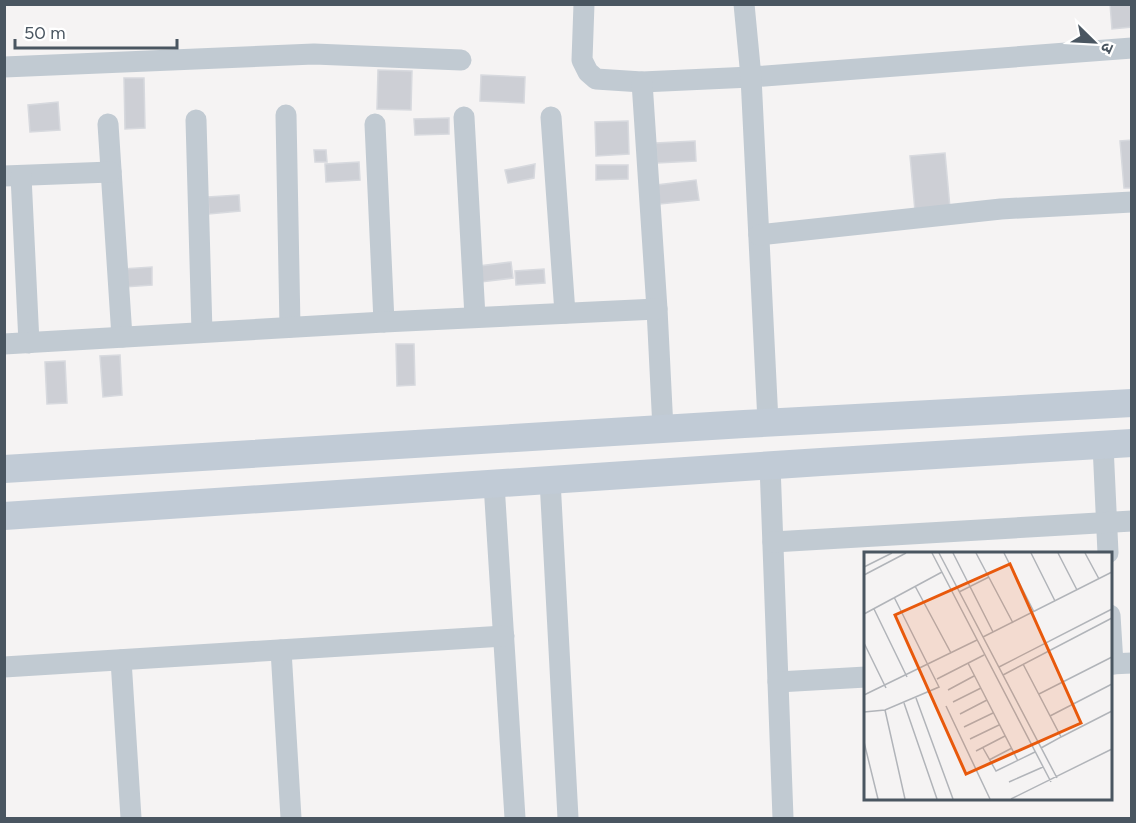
<svg xmlns="http://www.w3.org/2000/svg" width="1136" height="823" font-family="Figtree,'Noto Sans Devanagari',sans-serif">
	<style>
		.building { fill: #cdcfd5; stroke: #d7d9de; stroke-width: 1.5 }
		.lines { fill: none; stroke-linecap: round; stroke-linejoin: round }
		.street { stroke: #c1cad2; stroke-width: 21 }
		.secondary { stroke: #c1cbd6; stroke-width: 28 }
		.inset-road { fill: none; stroke: #b1b4b9; stroke-width: 1.5 }
		.view { fill: #e8590c; fill-opacity: 0.15; stroke: #e8590c; stroke-width: 3 }
		.inset-edge { fill: none; stroke: #4a5661; stroke-width: 3 }
	</style>
	<rect width="100%" height="100%" fill="#f5f3f3"/>
	<!-- building -->
	<g class="building">
		<polygon points="1110,4 1132,4 1132,27 1112,29"/>
		<polygon points="378,70 412,71 411,110 377,109"/>
		<polygon points="481,75 525,77 524,103 480,101"/>
		<polygon points="124,78 144,78 145,128 125,129"/>
		<polygon points="58,102 60,130 30,132 28,105"/>
		<polygon points="449,118 449,134 415,135 414,119"/>
		<polygon points="628,121 629,154 596,156 595,122"/>
		<polygon points="1132,140 1132,188 1124,188 1120,141"/>
		<polygon points="695,141 696,161 657,163 656,143"/>
		<polygon points="314,150 326,150 327,162 315,162"/>
		<polygon points="945,153 950,208 915,211 910,156"/>
		<polygon points="359,162 360,180 326,182 325,164"/>
		<polygon points="535,164 534,178 508,183 505,170"/>
		<polygon points="596,165 628,165 628,179 596,180"/>
		<polygon points="696,180 699,200 660,204 657,185"/>
		<polygon points="239,195 240,211 209,214 208,197"/>
		<polygon points="511,262 513,278 481,282 479,266"/>
		<polygon points="152,267 152,285 124,287 123,269"/>
		<polygon points="544,269 545,283 516,285 515,271"/>
		<polygon points="396,344 414,344 415,385 397,386"/>
		<polygon points="120,355 122,395 103,397 100,356"/>
		<polygon points="65,361 67,403 47,404 45,362"/>
	</g>
	<g class="lines">
		<!-- street -->
		<g class="street">
			<polyline points="584,4 582,60 588,72 596,79 642,82 751,77 1132,48"/>
			<polyline points="744,4 751,77 768,422"/>
			<polyline points="4,67 314,54 461,60"/>
			<polyline points="642,82 657,309 663,429"/>
			<polyline points="286,115 290,327"/>
			<polyline points="464,117 475,317"/>
			<polyline points="551,117 565,313"/>
			<polyline points="196,120 202,332"/>
			<polyline points="108,124 122,337"/>
			<polyline points="375,124 384,322"/>
			<polyline points="4,176 111,172"/>
			<polyline points="21,176 29,343"/>
			<polyline points="759,235 1001,209 1132,202"/>
			<polyline points="4,344 384,322 657,309"/>
			<polyline points="1103,445 1108,553"/>
			<polyline points="770,465 783,818"/>
			<polyline points="550,480 568,818"/>
			<polyline points="494,484 515,818"/>
			<polyline points="773,542 1132,521"/>
			<polyline points="1110,615 1113,664"/>
			<polyline points="281,650 291,818"/>
			<polyline points="121,660 131,818"/>
			<polyline points="1110,664 1132,663"/>
			<polyline points="4,667 504,636"/>
			<polyline points="778,682 866,677"/>
		</g>
		<!-- secondary -->
		<g class="secondary">
			<polyline points="4,469 744,424 1132,403"/>
			<polyline points="4,516 821,462 1132,443"/>
		</g>
	</g>
	<!-- overview -->
	<g transform="translate(864 552)">
		<rect width="248" height="248" fill="#f5f3f3"/>
		<path class="inset-road" d="M68 1 187 230M75 1 193 226M89 1 129 80M112 1 149 71M140 1 170 60M167 1 191 49M194 1 213 38M221 1 235 27M0 15 28 1M0 23 42 1M51 34 87 101M95 40 125 25M10 57 43 125M0 62 78 20M119 85 248 20M0 91 22 136M104 111 154 209M159 112 197 185 177 196M135 115 248 57M139 123 248 66M73 127 120 103M84 138 110 124M175 142 248 105M0 143 113 88M52 146 89 247M89 150 117 136M40 151 73 247M82 154 126 247M21 158 41 247M0 160 21 158 75 135 30 45M96 162 123 148M186 164 248 132M100 175 129 161M197 185 248 159M106 187 135 173M0 190 14 247M119 196 132 219 171 200M112 199 141 184M125 208 148 196M145 230 179 215M147 247 248 197"/>
		<path class="view" d="M146 12 217 171 102 222 31 63Z"/>
		<rect width="248" height="248" class="inset-edge"/>
	</g>
	<!-- border -->
	<rect width="1136" height="823" fill="none" stroke="#4a5661" stroke-width="12"/>
	<!-- north arrow -->
	<g transform="translate(1094 42) rotate(114)" stroke="#ffffff" stroke-width="4.5" paint-order="stroke">
	<path d="M0-4.5L10 22L0 15L-10 22Z" fill="#4a5661"/>
	<text y="-9" font-size="16" font-weight="bold" text-anchor="middle" fill="#4a5661">उ</text>
	</g>
	<!-- scale -->
	<path d="M15 39v9h162v-9" fill="none" stroke="#4a5661" stroke-width="3"/>
	<text x="24" y="39" font-size="18" fill="#4a5661" stroke="#ffffff" stroke-width="4.5" paint-order="stroke">50 m</text>
</svg>
